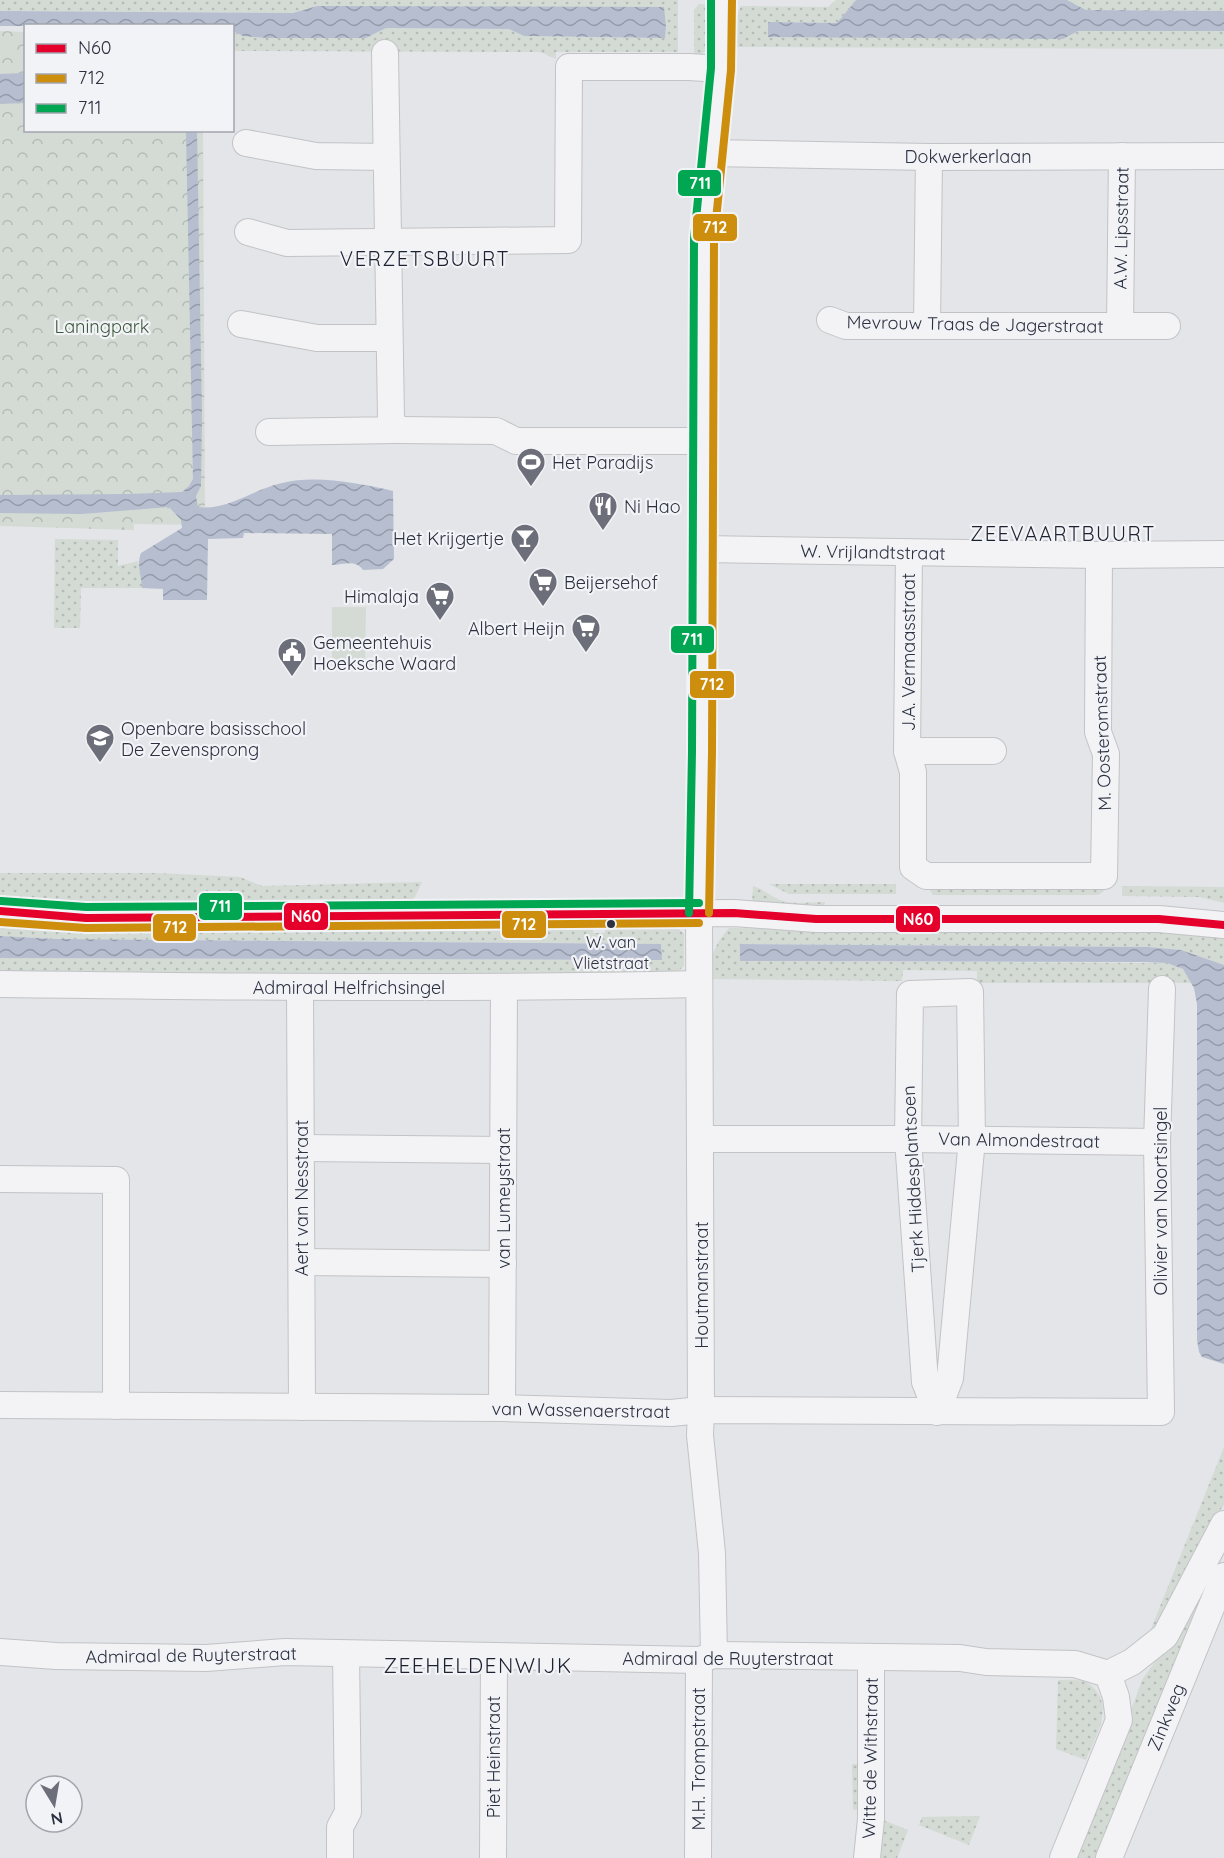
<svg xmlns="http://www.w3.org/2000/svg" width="1224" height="1858" font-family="Quicksand,sans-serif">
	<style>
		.grass { fill: url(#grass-dots) }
		.forest { fill: url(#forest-firs) }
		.park { fill: url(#park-crowns) }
		.garden { fill: #d3dbd4 }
		.water { fill: url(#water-waves) }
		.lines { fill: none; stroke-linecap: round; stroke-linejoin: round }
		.minor-casing { stroke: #c2c3c6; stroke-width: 28 }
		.minor { stroke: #f3f3f5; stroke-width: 26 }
		.bus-1-casing { stroke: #f2f3f7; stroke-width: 12 }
		.bus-2-casing { stroke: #f2f3f7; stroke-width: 12 }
		.bus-3-casing { stroke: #f2f3f7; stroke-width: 12 }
		.bus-1 { stroke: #e4002b; stroke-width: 8 }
		.bus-2 { stroke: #ce8e0d; stroke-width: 8 }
		.bus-3 { stroke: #00a651; stroke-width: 8 }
		.bus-dot { fill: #2c303f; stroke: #f2f3f7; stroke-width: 2 }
		.labels { text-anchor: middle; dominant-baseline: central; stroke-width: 4.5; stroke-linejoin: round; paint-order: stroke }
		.bus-label { font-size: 16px; fill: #2c303f; stroke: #f2f3f7 }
		.street-label { font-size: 18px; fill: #2c303f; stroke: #f2f3f7 }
		.park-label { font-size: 18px; fill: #3c593b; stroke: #f2f3f7 }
		.poi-label { font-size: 18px; fill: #2c303f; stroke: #f2f3f7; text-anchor: start }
		.neighbourhood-label { font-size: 20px; letter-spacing: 1.5px; fill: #1e2230; stroke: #f2f3f7 }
		.quarter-label { font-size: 21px; letter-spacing: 1.5px; fill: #1e2230; stroke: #f2f3f7 }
		.line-badge { stroke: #f2f3f7; stroke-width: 2 }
		.badge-label { font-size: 16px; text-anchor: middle; font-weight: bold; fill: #fff }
	</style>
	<defs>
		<pattern id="grass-dots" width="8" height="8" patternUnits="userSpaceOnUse" patternTransform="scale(1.5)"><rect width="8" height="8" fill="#d3dbd4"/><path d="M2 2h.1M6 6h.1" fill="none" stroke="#b5bcb7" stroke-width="1.8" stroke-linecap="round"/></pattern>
		<pattern id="forest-firs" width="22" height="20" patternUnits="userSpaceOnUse" patternTransform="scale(1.5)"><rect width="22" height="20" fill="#d3dbd4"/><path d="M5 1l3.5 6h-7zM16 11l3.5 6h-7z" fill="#b5bcb7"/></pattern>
		<pattern id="park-crowns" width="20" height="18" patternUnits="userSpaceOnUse" patternTransform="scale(1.5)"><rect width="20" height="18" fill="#d3dbd4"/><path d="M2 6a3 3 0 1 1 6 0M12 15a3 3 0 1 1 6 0" fill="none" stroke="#b5bcb7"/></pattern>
		<pattern id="water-waves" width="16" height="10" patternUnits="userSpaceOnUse" patternTransform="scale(1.5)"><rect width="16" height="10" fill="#b6bed0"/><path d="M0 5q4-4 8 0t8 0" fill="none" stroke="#949baa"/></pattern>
	</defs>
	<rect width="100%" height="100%" fill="#e3e5e8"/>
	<!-- grass -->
	<g class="grass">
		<polygon points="0,0 678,0 678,52 556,52 556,59 540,52 233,51 233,31 243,36 266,38 366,38 386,28 509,29 524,36 665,38 666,26 664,8 317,6 293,13 0,11"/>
		<polygon points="836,0 856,0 837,23 769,22 1062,39 1078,31 1224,31 1224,49 737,47 737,15 741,6 828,7"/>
		<polygon points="1067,0 1224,0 1224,11 1086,10"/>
		<polygon points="699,4 711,5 712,50 707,50 694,59 694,10"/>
		<polygon points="55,539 118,540 118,566 138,561 142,576 142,588 81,588 80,628 54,628"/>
		<polygon points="0,873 155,873 240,877 262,886 422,882 415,897 407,903 91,906 0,895"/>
		<polygon points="769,884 896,884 896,894 789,894"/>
		<path d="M753 886C763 889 770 896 780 900 793 905 810 902 825 902V904L819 910 752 904Z"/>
		<polygon points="1122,886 1224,887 1224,903 1200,897 1122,896"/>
		<polygon points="929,889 1104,890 1104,891 1098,895 933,895"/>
		<polygon points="0,919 581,923 581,929 593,928 593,933 605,933 605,928 678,928 684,934 684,966 673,976 0,975 0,958 662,960 661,944 56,939 0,936"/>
		<path d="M729 928 1188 933 1224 939V965L1181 950 1148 947 741 944 740 961 1167 963 1183 969 1192 983H977V971L903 970 902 981 711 979C711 955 713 947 729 928Z"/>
		<polygon points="1224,1447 1224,1505 1219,1512 1168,1619 1145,1644"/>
		<polygon points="1224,1539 1224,1553 1102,1858 1072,1858 1125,1727 1142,1680 1173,1636"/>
		<path d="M1058 1680C1065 1680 1075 1679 1082 1681 1088 1682 1094 1687 1097 1692 1112 1713 1094 1739 1086 1760L1056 1749Z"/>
		<polygon points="852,1764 865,1764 865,1809 853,1810"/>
		<polygon points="980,1816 969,1845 919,1825 922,1817"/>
		<polygon points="878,1818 908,1830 897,1858 874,1858"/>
	</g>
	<!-- forest -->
	<polygon class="forest" points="133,511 134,530 0,526 0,513"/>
	<!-- park -->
	<polygon class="park" points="0,31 25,32 26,130 203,131 205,525 0,522"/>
	<!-- garden -->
	<polygon class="garden" points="332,607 366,607 365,659 332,659"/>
	<!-- water -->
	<g class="water">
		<polygon points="856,0 1067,0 1086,10 1224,11 1224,31 1078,31 1063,39 768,37 768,22 837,23"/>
		<polygon points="317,6 664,7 666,26 665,38 524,36 509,29 386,28 366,38 266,38 243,36 233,31 232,26 0,26 0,11 293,13"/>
		<polygon points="25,73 25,103 0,104 0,74"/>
		<path d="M186 131H197L202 416 201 486 196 496 198 507C226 511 251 491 278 484 313 474 358 483 393 491L394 559 383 569 363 570C355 559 344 565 332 565V534L244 533 243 538 208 539 207 600H163V589L142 588C142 576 136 565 141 553L182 528 181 520 169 507 82 514 0 513V495L129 494 182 492 189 486 193 479Z"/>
		<polygon points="0,936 56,939 661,944 662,960 0,958"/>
		<polygon points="740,944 1148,947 1181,950 1224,965 1224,1364 1202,1357 1199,1352 1197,1340 1197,1004 1194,988 1183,969 1167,963 1143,962 740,961"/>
	</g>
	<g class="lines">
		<!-- minor casing -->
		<g class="minor-casing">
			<g id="minor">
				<polyline points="246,143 316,156 386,157"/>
				<polyline points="712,153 929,157 1224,156"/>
				<polyline points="1122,156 1120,326 1167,326"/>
				<polyline points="248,232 287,243 568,240 569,67 689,67 721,69"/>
				<polyline points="830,320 846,326 1120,326"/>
				<polyline points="241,324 317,338 389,338"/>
				<polyline points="927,326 929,157"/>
				<polyline points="396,430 496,431 516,441 703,441"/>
				<polyline points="269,432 396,430 391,418 385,53"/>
				<polyline points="703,549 1099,555 1224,554"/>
				<polyline points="909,553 907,751 913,772 913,867 926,876 1104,876 1106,754 1098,732 1099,555"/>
				<polyline points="907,751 993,751"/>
				<polyline points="0,911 86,918 734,913 816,919 1159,919 1224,925"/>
				<path d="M0 984C233 987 466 989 699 984"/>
				<polyline points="300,988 302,1407"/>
				<polygon points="970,992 972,1139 950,1378 937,1412 925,1382 908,1139 910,994"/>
				<polyline points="701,1139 908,1139 1157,1142"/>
				<polyline points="301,1148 503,1150"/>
				<polyline points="0,1179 116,1180 116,1406"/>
				<polyline points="302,1262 503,1264"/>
				<polyline points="0,1405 502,1408 671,1413 701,1410 1161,1412 1157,1142 1162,989"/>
				<polyline points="502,1408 504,987"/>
				<polyline points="0,1652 56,1656 206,1658 285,1652 699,1660 714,1655 960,1658 986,1662 1075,1664 1108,1674"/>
				<polyline points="714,1655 712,1553 700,1435 701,1410 699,913 702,752 704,239 721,69 722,0"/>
				<polyline points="340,1858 340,1827 348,1812 346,1654"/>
				<polyline points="493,1858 494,1657"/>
				<polyline points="698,1858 699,1660"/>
				<polyline points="867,1858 871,1819 871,1657"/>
				<polyline points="1063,1858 1119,1720 1116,1697 1108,1674 1132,1662 1165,1636 1224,1524"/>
				<polyline points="1109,1858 1224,1576"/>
			</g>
		</g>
		<!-- minor -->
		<use href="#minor" class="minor"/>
		<!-- bus-1 casing -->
		<g class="bus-1-casing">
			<polyline id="bus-1" points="0,911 86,918 734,913 816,919 1159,919 1224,925"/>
		</g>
		<!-- bus-2 casing -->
		<g class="bus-2-casing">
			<g id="bus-2">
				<polyline points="709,913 712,752 714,240 731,70 732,0"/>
				<polyline points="0,922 86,928 699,923"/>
			</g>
		</g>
		<!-- bus-3 casing -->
		<g class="bus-3-casing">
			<g id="bus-3">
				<polyline points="1,901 86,907 699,903"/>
				<polyline points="689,913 692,752 694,239 711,68 711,0"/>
			</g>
		</g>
		<!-- bus-1 -->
		<use href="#bus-1" class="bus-1"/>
		<!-- bus-2 -->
		<use href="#bus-2" class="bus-2"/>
		<!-- bus-3 -->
		<use href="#bus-3" class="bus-3"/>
	</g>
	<!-- icons -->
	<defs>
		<g id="stadium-pin" transform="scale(1.5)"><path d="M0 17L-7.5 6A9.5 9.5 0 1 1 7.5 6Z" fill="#6c6f7a" stroke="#f2f3f7"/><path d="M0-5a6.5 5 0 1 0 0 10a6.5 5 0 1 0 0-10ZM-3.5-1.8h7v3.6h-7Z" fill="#fff"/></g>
		<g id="restaurant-pin" transform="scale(1.5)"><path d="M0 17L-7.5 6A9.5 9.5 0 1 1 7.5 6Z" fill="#6c6f7a" stroke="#f2f3f7"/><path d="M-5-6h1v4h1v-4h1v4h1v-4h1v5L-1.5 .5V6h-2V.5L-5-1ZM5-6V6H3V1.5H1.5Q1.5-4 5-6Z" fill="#fff"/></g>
		<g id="bar-pin" transform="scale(1.5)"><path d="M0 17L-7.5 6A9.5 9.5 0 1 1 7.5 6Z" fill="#6c6f7a" stroke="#f2f3f7"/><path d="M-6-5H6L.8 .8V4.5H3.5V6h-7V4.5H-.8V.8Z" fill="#fff"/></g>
		<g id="supermarket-pin" transform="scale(1.5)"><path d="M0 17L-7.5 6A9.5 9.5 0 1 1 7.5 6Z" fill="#6c6f7a" stroke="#f2f3f7"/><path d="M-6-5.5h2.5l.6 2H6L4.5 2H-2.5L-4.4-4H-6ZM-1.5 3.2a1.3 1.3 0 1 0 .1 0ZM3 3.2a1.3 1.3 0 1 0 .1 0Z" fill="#fff"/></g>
		<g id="civic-pin" transform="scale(1.5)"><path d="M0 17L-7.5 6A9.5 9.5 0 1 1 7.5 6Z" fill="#6c6f7a" stroke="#f2f3f7"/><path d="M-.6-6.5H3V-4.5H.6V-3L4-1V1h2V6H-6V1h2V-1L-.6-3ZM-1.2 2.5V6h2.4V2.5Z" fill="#fff"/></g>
		<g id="school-pin" transform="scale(1.5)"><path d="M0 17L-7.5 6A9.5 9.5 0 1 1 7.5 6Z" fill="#6c6f7a" stroke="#f2f3f7"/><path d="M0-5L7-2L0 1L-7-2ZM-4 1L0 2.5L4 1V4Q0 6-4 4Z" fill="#fff"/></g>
	</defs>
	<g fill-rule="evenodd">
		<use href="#stadium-pin" x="531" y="462"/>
		<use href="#restaurant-pin" x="603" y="506"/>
		<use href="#bar-pin" x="525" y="538"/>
		<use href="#supermarket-pin" x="543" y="582"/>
		<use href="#supermarket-pin" x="440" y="596"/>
		<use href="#supermarket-pin" x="586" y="628"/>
		<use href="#civic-pin" x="292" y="652"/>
		<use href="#school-pin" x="100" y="738"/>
	</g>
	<!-- markers -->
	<circle class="bus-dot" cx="611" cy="924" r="5"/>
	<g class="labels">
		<!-- bus labels -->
		<g class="bus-label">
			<text x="611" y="942">W. van<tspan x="611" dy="21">Vlietstraat</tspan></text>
		</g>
		<!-- street labels -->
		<g class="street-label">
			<text x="968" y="156">Dokwerkerlaan</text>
			<text transform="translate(1121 228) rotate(-89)">A.W. Lipsstraat</text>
			<text transform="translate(975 324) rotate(1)">Mevrouw Traas de Jagerstraat</text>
			<text transform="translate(873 552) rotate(1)">W. Vrijlandtstraat</text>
			<text transform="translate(908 652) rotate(-90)">J.A. Vermaasstraat</text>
			<text transform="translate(1102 733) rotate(-92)">M. Oosteromstraat</text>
			<text x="349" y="987">Admiraal Helfrichsingel</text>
			<text transform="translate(1019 1140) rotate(1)">Van Almondestraat</text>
			<text transform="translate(913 1179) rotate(-93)">Tjerk Hiddesplantsoen</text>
			<text transform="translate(301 1198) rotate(-90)">Aert van Nesstraat</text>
			<text transform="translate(503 1198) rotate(-90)">van Lumeystraat</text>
			<text transform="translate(1160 1201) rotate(-90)">Olivier van Noortsingel</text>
			<text transform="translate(701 1285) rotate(-90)">Houtmanstraat</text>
			<text transform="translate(581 1410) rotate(1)">van Wassenaerstraat</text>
			<text transform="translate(191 1655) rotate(-1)">Admiraal de Ruyterstraat</text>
			<text x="728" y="1658">Admiraal de Ruyterstraat</text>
			<text transform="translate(1166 1717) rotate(-68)">Zinkweg</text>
			<text transform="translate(493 1757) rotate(-90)">Piet Heinstraat</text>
			<text transform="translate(870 1758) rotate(-89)">Witte de Withstraat</text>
			<text transform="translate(698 1759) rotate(-90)">M.H. Trompstraat</text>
		</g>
		<!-- park labels -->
		<g class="park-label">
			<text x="102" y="326">Laningpark</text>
		</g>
		<!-- poi labels -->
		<g class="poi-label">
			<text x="552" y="462">Het Paradijs</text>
			<text x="624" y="506">Ni Hao</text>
			<text x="504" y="538" text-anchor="end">Het Krijgertje</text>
			<text x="564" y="582">Beijersehof</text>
			<text x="419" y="596" text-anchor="end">Himalaja</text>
			<text x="565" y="628" text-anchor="end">Albert Heijn</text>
			<text x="313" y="642">Gemeentehuis<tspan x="313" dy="21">Hoeksche Waard</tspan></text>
			<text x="121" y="728">Openbare basisschool<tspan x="121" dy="21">De Zevensprong</tspan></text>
		</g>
		<!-- neighbourhood labels -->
		<g class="neighbourhood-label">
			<text x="425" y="258">VERZETSBUURT</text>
			<text x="1063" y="533">ZEEVAARTBUURT</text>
		</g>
		<!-- quarter labels -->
		<g class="quarter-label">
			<text x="478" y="1665">ZEEHELDENWIJK</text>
		</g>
	</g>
	<g class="line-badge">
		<rect x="677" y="169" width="45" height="28" rx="6" fill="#00a651"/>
		<rect x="692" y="213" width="46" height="29" rx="6" fill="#ce8e0d"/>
		<rect x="670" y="625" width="45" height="29" rx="6" fill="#00a651"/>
		<rect x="689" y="670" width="46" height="29" rx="6" fill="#ce8e0d"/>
		<rect x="198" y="892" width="45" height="29" rx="6" fill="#00a651"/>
		<rect x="283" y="902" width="46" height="29" rx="6" fill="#e4002b"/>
		<rect x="895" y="905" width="46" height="28" rx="6" fill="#e4002b"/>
		<rect x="501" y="910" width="46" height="29" rx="6" fill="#ce8e0d"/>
		<rect x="152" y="913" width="45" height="29" rx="6" fill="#ce8e0d"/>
	</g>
	<g class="badge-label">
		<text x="700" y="189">711</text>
		<text x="715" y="233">712</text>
		<text x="692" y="645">711</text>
		<text x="712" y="690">712</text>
		<text x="220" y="912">711</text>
		<text x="306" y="922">N60</text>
		<text x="918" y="925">N60</text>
		<text x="524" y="930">712</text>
		<text x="175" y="933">712</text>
	</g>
	<!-- legend -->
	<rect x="24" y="24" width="210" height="108" fill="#f2f3f7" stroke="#a3a5ad" stroke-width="1.5"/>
	<rect x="36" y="44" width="30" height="9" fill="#e4002b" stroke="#a3a5ad" stroke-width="1.5"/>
	<text x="78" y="54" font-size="18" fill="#2c303f">N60</text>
	<rect x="36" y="74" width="30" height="9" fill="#ce8e0d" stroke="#a3a5ad" stroke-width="1.5"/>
	<text x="78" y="84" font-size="18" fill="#2c303f">712</text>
	<rect x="36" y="104" width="30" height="9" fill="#00a651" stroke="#a3a5ad" stroke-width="1.5"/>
	<text x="78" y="114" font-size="18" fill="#2c303f">711</text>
	<!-- north arrow -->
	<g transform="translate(54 1804) rotate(169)"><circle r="28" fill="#f2f3f7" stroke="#a3a5ad" stroke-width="1.5"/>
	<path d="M0-4.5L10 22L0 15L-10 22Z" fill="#6c6f7a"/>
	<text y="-9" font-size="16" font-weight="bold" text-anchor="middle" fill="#2c303f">N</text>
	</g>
</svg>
